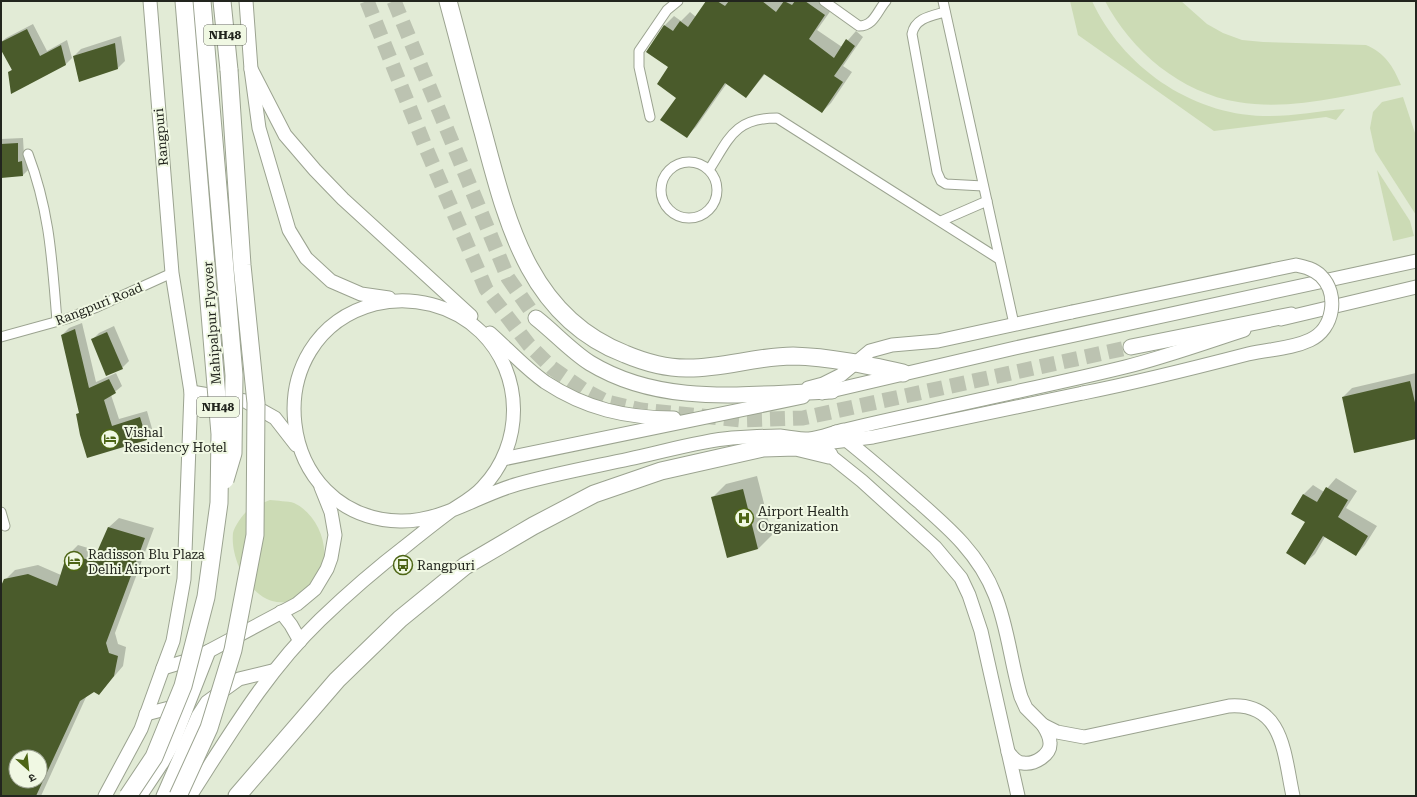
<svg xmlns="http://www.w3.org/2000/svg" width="1417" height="797" font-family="'Roboto Serif','Noto Sans Devanagari',serif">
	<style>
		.green { fill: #ccdbb5 }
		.shadow { fill: #0003; fill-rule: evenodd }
		.building { fill: #4a5b2b; fill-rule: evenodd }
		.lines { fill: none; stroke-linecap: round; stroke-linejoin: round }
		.trunk-tunnel { stroke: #bcc3b1; stroke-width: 15; stroke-dasharray: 15 8; stroke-linecap: butt }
		.minor-casing { stroke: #9ba390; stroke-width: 11 }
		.secondary-casing { stroke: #9ba390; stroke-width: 15 }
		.trunk-casing { stroke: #9ba390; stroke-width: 17 }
		.motorway-casing { stroke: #9ba390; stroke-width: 19 }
		.minor { stroke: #fff; stroke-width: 9 }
		.secondary { stroke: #fff; stroke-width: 13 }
		.trunk { stroke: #fff; stroke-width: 15 }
		.motorway { stroke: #fff; stroke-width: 17 }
		.secondary-bridge-casing { stroke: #9ba390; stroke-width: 15; stroke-linecap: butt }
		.motorway-bridge-casing { stroke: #9ba390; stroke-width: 19; stroke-linecap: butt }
		.secondary-bridge { stroke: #fff; stroke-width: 13 }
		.motorway-bridge { stroke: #fff; stroke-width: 17 }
		.labels { text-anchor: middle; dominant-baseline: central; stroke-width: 4; stroke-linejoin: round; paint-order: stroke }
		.shield { fill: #f0f8e3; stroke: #606459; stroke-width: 1 }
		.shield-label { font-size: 12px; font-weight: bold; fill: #22251e }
		.street-label { font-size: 13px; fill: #22251e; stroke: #f0f8e3 }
		.poi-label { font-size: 13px; fill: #22251e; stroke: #f0f8e3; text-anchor: start }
	</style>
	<rect width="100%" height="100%" fill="#e2ebd6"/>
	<!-- green -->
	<g class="green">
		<path d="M1070 1H1092C1122 66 1190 114 1263 116 1290 117 1318 111 1345 109L1336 120 1326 117 1214 131 1078 35Z"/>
		<path d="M1105 1H1181L1207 24 1223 33 1242 40 1263 42 1366 45C1385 53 1393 66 1401 85 1349 95 1291 111 1238 102 1181 93 1131 51 1105 1Z"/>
		<polygon points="1403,97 1416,136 1416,215 1375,151 1370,128 1373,112 1382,102"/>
		<polygon points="1377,170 1410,221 1414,236 1393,241"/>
		<path d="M270 500C277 501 288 501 294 503 316 513 330 544 322 567 319 576 314 582 307 589 269 629 229 570 233 533 234 527 243 514 248 510 254 506 263 503 270 500Z"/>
	</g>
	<!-- shadow -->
	<g class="shadow">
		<polygon points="708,1 827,1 834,6 817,30 842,47 856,31 863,37 843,66 852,72 831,103 822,112 766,73 746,97 727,83 696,127 686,137 670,67 647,52 665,25 674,16 681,21 690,12 696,17"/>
		<polygon points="33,24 47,51 67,40 72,58 66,64 9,73 12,69 1,47 1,42 6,38"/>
		<polygon points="121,36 125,61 118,68 74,56 81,49"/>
		<polygon points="23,138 24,156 27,156 29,169 23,175 1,177 1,139"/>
		<polygon points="82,323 96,382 116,373 122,386 111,395 119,419 147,411 153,432 147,439 77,415 80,412 62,335 69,328"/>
		<polygon points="114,326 129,361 122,368 92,340 99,333"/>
		<polygon points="1416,373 1416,438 1343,397 1352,388"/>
		<polygon points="757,476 772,535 758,549 712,498 726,484"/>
		<polygon points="1336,478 1357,491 1346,508 1377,526 1365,545 1356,555 1325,537 1315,554 1305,563 1306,522 1292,514 1304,494 1313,485 1324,492"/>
		<path d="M119 518 154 528 115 633 118 644 126 647 123 666 99 694 94 691 87 695 41 796H1V589L5 580 15 570 38 565 61 575 68 555 78 545 98 551 109 527ZM16 757H40V781H16Z"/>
	</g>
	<!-- building -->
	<g class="building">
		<polygon points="706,1 717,1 725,6 729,1 762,1 776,12 784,1 792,5 795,1 805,1 825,15 809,39 834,58 846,39 855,46 834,76 843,82 822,113 764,74 746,98 725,83 687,138 660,120 676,98 657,84 668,67 646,52 664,25 673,31 680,21 688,27"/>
		<polygon points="27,29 40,56 61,45 66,65 11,94 8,72 12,70 1,50 1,42"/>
		<polygon points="115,43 118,69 79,82 73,56"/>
		<polygon points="18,143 18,162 22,161 23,176 1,178 1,144"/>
		<polygon points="75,329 89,388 109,379 116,393 104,400 112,426 140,417 147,440 87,458 80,435 76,414 79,413 61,335"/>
		<polygon points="107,332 123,369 106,376 91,339"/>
		<polygon points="1410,381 1416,407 1416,439 1354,453 1342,397"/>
		<polygon points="1326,487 1348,500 1338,517 1368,536 1356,556 1323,536 1305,565 1286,553 1305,522 1291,514 1303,494 1317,502"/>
		<polygon points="743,489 758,549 727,558 711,497"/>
		<path d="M108 527 145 538 106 643 109 653 118 656 114 676 99 695 94 692 80 701 36 796H1V586L4 579 28 574 57 586 67 554 93 561ZM16 757H40V781H16Z"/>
	</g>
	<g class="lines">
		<!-- trunk-tunnel -->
		<g class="trunk-tunnel">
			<polyline points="367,1 425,146 486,289 529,345 552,368 584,390 607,402 641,410 740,420 803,418 1131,347"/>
			<polyline points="394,1 508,278 536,318"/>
		</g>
		<!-- minor casing -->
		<g class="minor-casing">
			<g id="minor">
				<path d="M824 1 859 26C874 26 877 11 886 1"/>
				<polyline points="943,1 1014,324"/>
				<path d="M945 12C931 16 915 18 912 34L937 172 941 181 946 184 983 186"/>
				<polyline points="650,117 639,67 639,51 667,10 678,1"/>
				<path d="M28 154C50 212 52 261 57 321"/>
				<circle cx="689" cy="190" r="28"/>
				<path d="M709 170C729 139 734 118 777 118L999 259"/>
				<polyline points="941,221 987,201"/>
				<polyline points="1,337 66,319 97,307 172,273"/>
				<polyline points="1,512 5,526"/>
			</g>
		</g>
		<!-- secondary casing -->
		<g class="secondary-casing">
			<g id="secondary">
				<polyline points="246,1 251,69 259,128 289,230 306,258 331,281 361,294 389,298"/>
				<polyline points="251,69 285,135 315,170 343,199 471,316"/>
				<polyline points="1281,319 1416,287"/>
				<path d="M490 333C508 349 525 368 545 382 586 409 626 418 674 418"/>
				<polyline points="808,388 823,384 841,375 870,351 892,345 938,341 1072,312"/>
				<polyline points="191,392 245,401 275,418 296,445"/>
				<polyline points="822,393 1015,348 1416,261"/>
				<path d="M836 432C862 452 886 473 910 494 944 524 978 551 995 595 1008 627 1011 664 1021 697L1026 708 1043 725 1057 732 1084 737 1229 706C1284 702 1284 755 1293 796"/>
				<polyline points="817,444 873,437 1083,393"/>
				<polyline points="822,449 862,481 935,547 961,578 969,595 981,631 1018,796"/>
				<polyline points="503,459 803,397"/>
				<polyline points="281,612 291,625 300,641"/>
				<polyline points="163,668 193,659 209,651 297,604 315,589 327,569 331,558 335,535 331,512 321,487"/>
				<polyline points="146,714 181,705"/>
				<path d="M1008 752C1012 757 1017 763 1023 763 1034 765 1051 755 1050 743 1050 736 1046 730 1043 725"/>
				<polyline points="105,796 141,729 163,668 173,641 184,579 191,392 172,273 150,1"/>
				<polyline points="140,796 162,763 173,743 209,651"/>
				<polyline points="163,796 198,716 207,702 239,679 272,671"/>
				<path d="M190 796C230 734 267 671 320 620 347 594 377 568 407 545 422 533 437 521 452 510 463 503 474 497 483 487 524 444 524 374 481 332 453 305 412 295 375 304 254 336 274 518 400 521 442 522 478 495 518 484 554 474 592 467 629 459 663 452 698 441 732 438 748 437 764 436 780 436 789 437 799 439 809 439 821 438 834 432 845 430 873 423 901 417 929 411 994 396 1060 383 1125 367 1165 357 1204 343 1244 330"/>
			</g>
		</g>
		<!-- trunk casing -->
		<g class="trunk-casing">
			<g id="trunk">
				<path d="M536 318C554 332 571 351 590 363 664 408 750 393 832 391"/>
				<polyline points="1131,347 1291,315"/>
			</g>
		</g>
		<!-- motorway casing -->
		<g class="motorway-casing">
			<g id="motorway">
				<polyline points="222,1 229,70"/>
				<path d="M448 1C460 45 471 89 483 132 507 222 529 317 625 354 644 362 665 368 686 368 721 369 757 356 793 356 831 357 867 365 903 373"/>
				<polyline points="237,796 337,680 400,619 465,566 533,526 594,494 661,471 763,448 796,447 829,455"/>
			</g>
		</g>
		<!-- minor -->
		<use href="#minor" class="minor"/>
		<!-- secondary -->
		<use href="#secondary" class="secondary"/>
		<!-- trunk -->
		<use href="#trunk" class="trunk"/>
		<!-- motorway -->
		<use href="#motorway" class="motorway"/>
		<!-- secondary-bridge casing -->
		<g class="secondary-bridge-casing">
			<path id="secondary-bridge" d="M1072 312 1296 265C1305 267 1314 269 1321 276 1339 294 1334 329 1310 340 1291 349 1269 349 1248 354 1194 368 1139 382 1083 393"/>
		</g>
		<!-- motorway-bridge casing -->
		<g class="motorway-bridge-casing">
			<g id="motorway-bridge">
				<polyline points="202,1 234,375 233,453 225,480"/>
				<polyline points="128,796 154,757 183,686 206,597 219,503 220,434 184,1"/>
				<polyline points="178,796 209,728 233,650 255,535 256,403 242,265 229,70"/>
			</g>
		</g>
		<!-- secondary-bridge -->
		<use href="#secondary-bridge" class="secondary-bridge"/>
		<!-- motorway-bridge -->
		<use href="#motorway-bridge" class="motorway-bridge"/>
	</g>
	<!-- icons -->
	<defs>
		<g id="hotel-ring" transform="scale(1)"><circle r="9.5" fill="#f0f8e3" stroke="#4d6515" stroke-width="1.5"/><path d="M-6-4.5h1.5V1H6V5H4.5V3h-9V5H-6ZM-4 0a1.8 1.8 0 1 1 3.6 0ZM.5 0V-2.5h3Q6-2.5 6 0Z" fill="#4d6515"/></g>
		<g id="hospital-ring" transform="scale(1)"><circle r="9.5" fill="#f0f8e3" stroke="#4d6515" stroke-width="1.5"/><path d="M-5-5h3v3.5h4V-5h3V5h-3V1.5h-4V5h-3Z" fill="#4d6515"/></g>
		<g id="bus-ring" transform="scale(1)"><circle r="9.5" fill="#f0f8e3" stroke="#4d6515" stroke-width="1.5"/><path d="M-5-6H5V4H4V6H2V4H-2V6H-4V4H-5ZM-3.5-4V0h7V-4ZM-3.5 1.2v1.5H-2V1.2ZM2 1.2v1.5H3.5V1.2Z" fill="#4d6515"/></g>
	</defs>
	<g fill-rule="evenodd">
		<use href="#hotel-ring" x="110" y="439"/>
		<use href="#hospital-ring" x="744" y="518"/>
		<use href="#hotel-ring" x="74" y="561"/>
		<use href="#bus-ring" x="403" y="565"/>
	</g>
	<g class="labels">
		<!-- shield labels -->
		<g class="shield">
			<rect x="204" y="25" width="42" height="20" rx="3"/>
			<rect x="197" y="397" width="42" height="20" rx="3"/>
		</g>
		<g class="shield-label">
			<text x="225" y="35">NH48</text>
			<text x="218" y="407">NH48</text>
		</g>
		<!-- street labels -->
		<g class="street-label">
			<text transform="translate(161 137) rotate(-95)">Rangpuri</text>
			<text transform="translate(99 304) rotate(-22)">Rangpuri Road</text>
			<text transform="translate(212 323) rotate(-94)">Mahipalpur Flyover</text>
		</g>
		<!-- poi labels -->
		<g class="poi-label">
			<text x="124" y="432">Vishal<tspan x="124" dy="15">Residency Hotel</tspan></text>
			<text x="758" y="511">Airport Health<tspan x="758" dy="15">Organization</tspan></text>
			<text x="88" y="554">Radisson Blu Plaza<tspan x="88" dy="15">Delhi Airport</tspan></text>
			<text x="417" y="565">Rangpuri</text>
		</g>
	</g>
	<!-- border -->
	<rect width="1417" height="797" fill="none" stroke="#22251e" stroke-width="4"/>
	<!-- north arrow -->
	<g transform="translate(28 769) rotate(153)"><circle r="19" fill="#f0f8e3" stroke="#9ea494"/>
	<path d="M0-3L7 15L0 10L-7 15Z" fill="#4d6515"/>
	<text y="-6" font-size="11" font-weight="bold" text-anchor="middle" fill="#22251e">उ</text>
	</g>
</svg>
